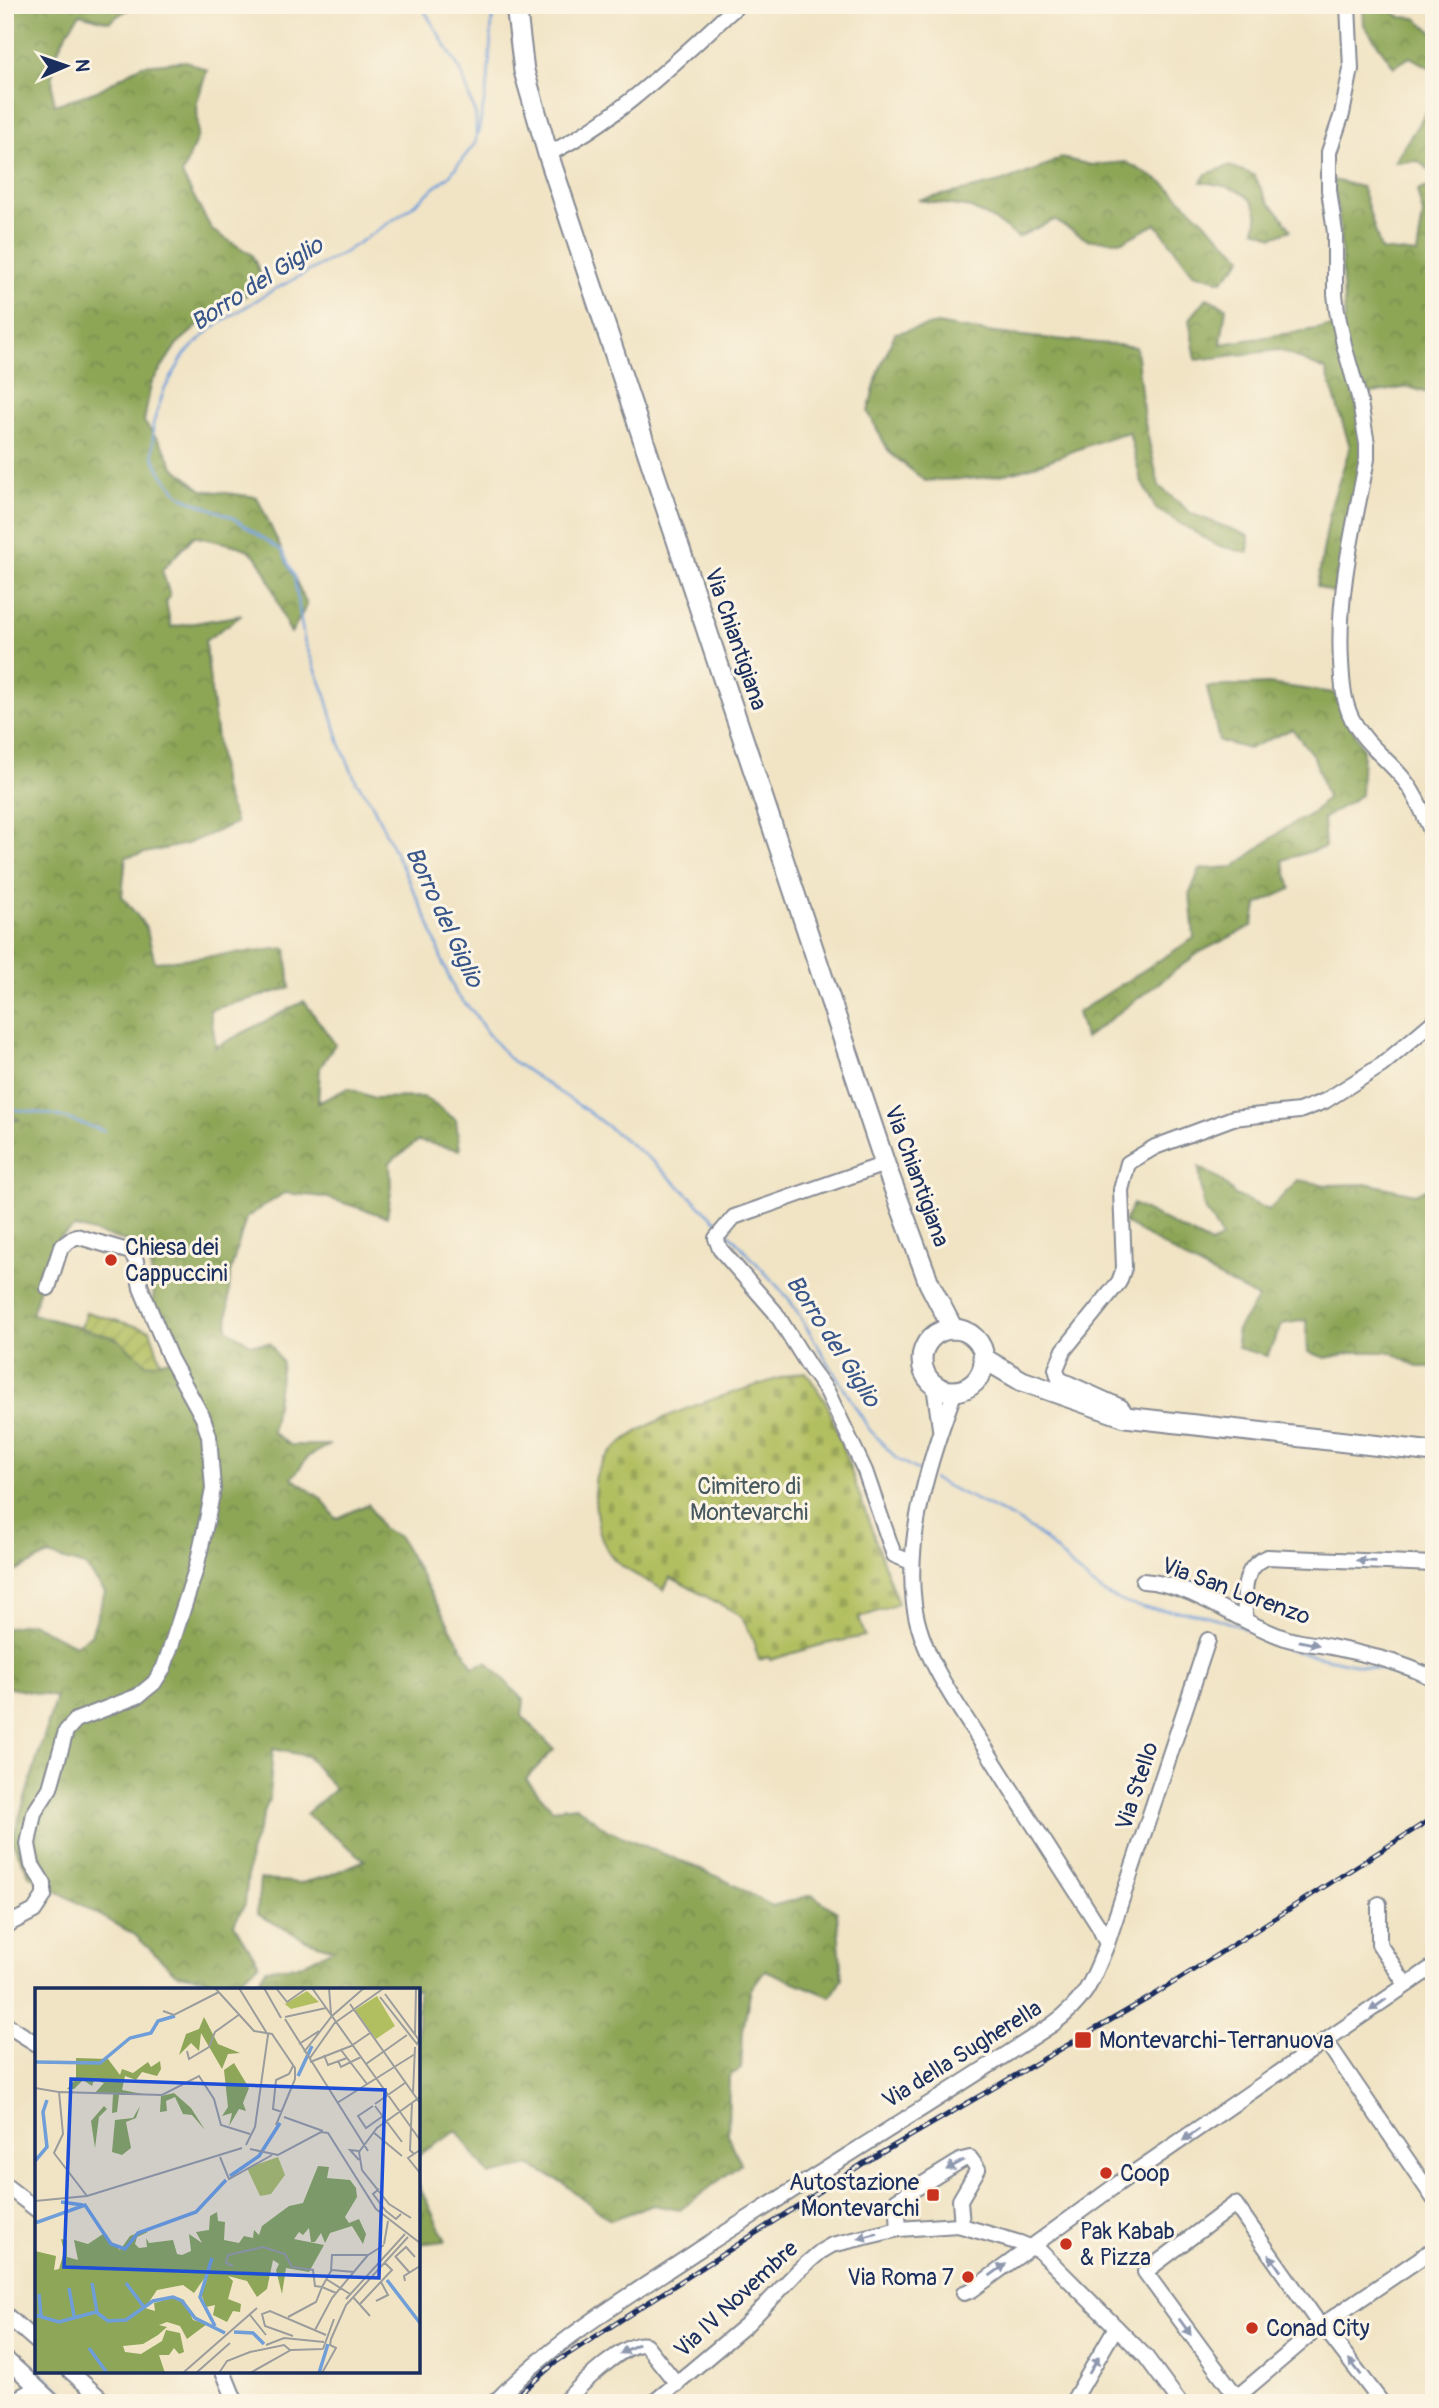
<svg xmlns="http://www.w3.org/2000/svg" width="1439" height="2408" font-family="Pangolin,sans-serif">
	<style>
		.forest { fill: url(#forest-crowns); stroke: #546a5a; stroke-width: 2; fill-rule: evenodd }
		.cemetery { fill: url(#cemetery-stones); stroke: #667760; stroke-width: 2 }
		.garden { fill: url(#garden-furrows); stroke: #667760; stroke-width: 2 }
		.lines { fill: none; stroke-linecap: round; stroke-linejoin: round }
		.stream { stroke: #6f9ed8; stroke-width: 2.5 }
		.minor-casing { stroke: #868a92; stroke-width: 18 }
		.major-casing { stroke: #868a92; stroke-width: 23 }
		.minor { stroke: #fff; stroke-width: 14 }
		.major { stroke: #fff; stroke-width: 19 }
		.rail-casing { stroke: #1b2f5e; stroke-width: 5 }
		.rail { stroke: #fcf5e5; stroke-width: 2.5; stroke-dasharray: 8; stroke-linecap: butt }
		.oneway { fill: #8d97ae }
		.poi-dot { fill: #c8321e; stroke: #fcf5e5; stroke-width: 2.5 }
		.labels { text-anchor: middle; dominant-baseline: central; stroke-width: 6; stroke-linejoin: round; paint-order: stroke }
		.street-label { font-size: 23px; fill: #1b2f5e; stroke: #fcf5e5 }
		.poi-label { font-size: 23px; fill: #1b2f5e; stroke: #fcf5e5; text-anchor: start }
		.park-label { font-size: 23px; fill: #485a5f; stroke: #fcf5e5 }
		.water-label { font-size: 24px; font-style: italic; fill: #385689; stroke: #fcf5e5 }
		.inset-river { fill: none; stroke: #6f9ed8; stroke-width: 3.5 }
		.inset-road { fill: none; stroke: #9b9c9c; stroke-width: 2 }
		.view { fill: #1d4ed8; fill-opacity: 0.15; stroke: #1d4ed8; stroke-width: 3.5 }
		.inset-edge { fill: none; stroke: #1b2f5e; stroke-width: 3.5 }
	</style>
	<defs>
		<pattern id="forest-crowns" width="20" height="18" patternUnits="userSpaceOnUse" patternTransform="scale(1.75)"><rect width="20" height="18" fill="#8da657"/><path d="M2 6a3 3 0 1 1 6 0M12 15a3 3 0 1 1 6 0" fill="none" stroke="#72884b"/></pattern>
		<pattern id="cemetery-stones" width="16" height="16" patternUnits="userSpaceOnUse" patternTransform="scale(1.75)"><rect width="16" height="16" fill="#b2bf61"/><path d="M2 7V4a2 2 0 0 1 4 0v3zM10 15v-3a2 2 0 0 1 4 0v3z" fill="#98a457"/></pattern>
		<pattern id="garden-furrows" width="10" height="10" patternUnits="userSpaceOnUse" patternTransform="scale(1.75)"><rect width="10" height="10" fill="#b2bf61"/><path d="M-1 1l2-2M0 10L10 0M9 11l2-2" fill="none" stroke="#98a457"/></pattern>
	</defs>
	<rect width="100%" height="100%" fill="#fcf5e5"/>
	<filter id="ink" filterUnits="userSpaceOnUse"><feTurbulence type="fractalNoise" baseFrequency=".0143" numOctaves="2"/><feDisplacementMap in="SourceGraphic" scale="14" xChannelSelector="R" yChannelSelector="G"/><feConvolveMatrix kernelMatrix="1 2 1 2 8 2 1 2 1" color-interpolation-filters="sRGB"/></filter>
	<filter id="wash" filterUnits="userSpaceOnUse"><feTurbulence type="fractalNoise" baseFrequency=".00686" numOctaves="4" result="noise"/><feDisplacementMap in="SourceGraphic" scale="28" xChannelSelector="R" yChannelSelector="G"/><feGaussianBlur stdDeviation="1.57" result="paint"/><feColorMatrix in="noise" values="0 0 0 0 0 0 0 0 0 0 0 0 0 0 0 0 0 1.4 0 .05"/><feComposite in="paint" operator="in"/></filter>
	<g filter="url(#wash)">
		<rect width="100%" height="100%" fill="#f1e4c5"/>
		<!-- forest -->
		<g class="forest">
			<path d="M5 5H134L109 22 80 14C55 47 49 64 54 105L97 91 142 65 186 61 207 70 197 102 198 135 182 175 212 230 252 255 265 284 207 318 177 344 151 384 144 422 163 446 174 467 202 490 257 497 307 605 291 633C277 611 271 564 248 550 238 544 207 540 194 536L162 570 170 596 166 602 171 627 242 615 205 641 223 788 236 823 187 844 126 857 122 896 146 927 155 962 286 948 290 988 210 1010 216 1047 304 1001 335 1044 320 1068 318 1103 348 1088 374 1098 424 1097 456 1120 460 1150 418 1141 390 1162 391 1192 387 1217 325 1197 284 1193 246 1218 230 1273 227 1329 251 1344 270 1343 282 1363 272 1432 290 1445H330L309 1456 292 1478 322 1499 336 1519 368 1504 383 1529 399 1537 473 1667 487 1662 524 1701 522 1716 554 1749 526 1779 552 1809 576 1806 607 1830 721 1878 772 1906 812 1895 837 1912 842 1979 831 1997 765 1970 751 1989 743 2030 741 2069 729 2076 728 2135 741 2164 680 2210 653 2205 610 2220 562 2182 531 2166 489 2175 457 2131 418 2155V1990L253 1989 266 1969 299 1966 333 1949 306 1940 257 1914 260 1879 301 1883 325 1877 365 1860 306 1814 335 1789 307 1756 273 1749 269 1799 250 1853 245 1904 234 1924 259 1964 235 1983 176 1974 135 1935 30 1876 12 1841 56 1697 5 1687V1628L31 1623 75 1645 91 1635 105 1592 85 1566 48 1555 5 1577V1121L19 1120 5 1111ZM75 1227 147 1247 154 1289 152 1308 175 1359 147 1363 116 1338 32 1314 54 1241Z"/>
			<polygon points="1363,5 1386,5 1400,17 1416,18 1434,33 1434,77 1431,68 1410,57 1394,67 1364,25"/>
			<polygon points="1434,100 1434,174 1418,161 1394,162"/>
			<path d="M1061 158 1092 165 1126 162 1165 184 1242 257 1241 260 1222 281 1193 273 1156 224 1123 241 1088 240 1054 220 1018 237 994 220 971 208 918 200C966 190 1017 182 1061 158Z"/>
			<path d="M1229 166 1254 175 1268 202 1281 215 1291 230 1273 237 1255 229C1256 225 1258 217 1257 213 1252 189 1221 185 1201 182L1206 174Z"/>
			<polygon points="1333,180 1362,187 1381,250 1417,254 1423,214 1417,191 1434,185 1434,395 1409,387 1366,394 1362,478 1334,593 1317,586 1331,506 1350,447 1326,370 1279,350 1196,360 1189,320 1207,298 1226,307 1221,344 1335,326 1345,321 1340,228"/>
			<path d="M937 324C1003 337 1069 339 1136 347L1144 419 1159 486 1192 514 1249 536 1248 553 1216 545 1156 509 1141 481 1129 432C1084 443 1042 468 995 476 972 480 948 479 925 481L889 452 868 412 878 373 895 333Z"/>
			<polygon points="1268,684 1334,693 1363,749 1361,795 1323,819 1325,847 1283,860 1291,889 1258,904 1252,926 1200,952 1085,1038 1077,1013 1194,938 1190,893 1200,869 1234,867 1285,828 1311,814 1327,798 1314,757 1292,729 1248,749 1219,741 1207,687"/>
			<polygon points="1199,1167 1220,1179 1235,1195 1269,1210 1298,1180 1327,1185 1370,1184 1415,1194 1434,1185 1434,1367 1417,1367 1391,1352 1356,1352 1326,1358 1308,1352 1306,1320 1282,1324 1267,1356 1238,1348 1236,1331 1258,1298 1190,1262 1124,1222 1133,1204 1211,1244 1222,1238 1203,1205"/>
			<polygon points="418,2184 446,2241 418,2244"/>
		</g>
		<!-- cemetery -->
		<path class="cemetery" d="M806 1372 828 1406 898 1604 859 1618 865 1636 821 1645 770 1660 769 1657 759 1660C753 1642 750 1624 735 1612L670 1577 664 1590C623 1568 601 1562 596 1511 595 1501 593 1482 597 1473 617 1419 745 1390 797 1373Z"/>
		<!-- garden -->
		<polygon class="garden" points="86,1312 150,1330 161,1362 147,1364 116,1338 81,1328"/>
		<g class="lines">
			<!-- stream -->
			<g class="stream">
				<polyline points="421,5 461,71 476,117 476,142 449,176 405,212 345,252 268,293 212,328 185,354 164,390 153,424 153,456 163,476 182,497 232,517 282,551 294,576 304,640 326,696 340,744 357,783 370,800 429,923 443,963 456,994 474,1013 487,1033 511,1060 586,1110 651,1160 721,1225"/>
				<polyline points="478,134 488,82 493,5"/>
				<polyline points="5,1108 55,1115 104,1131"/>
				<polyline points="728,1232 789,1299 869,1429 897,1459 924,1474"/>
				<path d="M933 1479C966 1497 1001 1509 1032 1530 1061 1550 1081 1583 1114 1598 1139 1611 1164 1609 1192 1613 1211 1615 1229 1622 1248 1630"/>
				<polyline points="1257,1634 1280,1648 1383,1670 1434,1690"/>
				<polyline points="5,2342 37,2370"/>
				<polyline points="38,2371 77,2403"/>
			</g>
		</g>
	</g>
	<g filter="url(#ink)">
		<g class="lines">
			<!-- minor casing -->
			<g class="minor-casing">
				<g id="minor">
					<path d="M1348 5 1351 69 1342 114 1329 152V190L1335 233V294L1337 311 1345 349 1359 397 1367 444V459C1354 527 1337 592 1341 662 1342 681 1343 701 1352 719 1364 743 1384 756 1401 776 1416 793 1424 816 1434 837"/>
					<path d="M548 154C621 118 678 59 738 5"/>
					<polyline points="885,1164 734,1217 716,1238 720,1249 775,1312 810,1368 827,1391 865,1471 894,1555 911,1562"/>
					<polyline points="934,1385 940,1428"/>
					<polyline points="1124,1411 1121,1407 1059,1379 1056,1369 1064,1350 1119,1282 1124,1268 1121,1190 1128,1163 1155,1147 1233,1118 1299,1111 1325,1101 1382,1065 1434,1021"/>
					<path d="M1143 1581C1195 1584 1239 1624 1288 1639 1301 1643 1317 1644 1331 1647 1365 1654 1403 1662 1434 1679"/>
					<path d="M1245 1620C1245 1595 1240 1569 1267 1557L1434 1564"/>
					<polyline points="1379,1904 1379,1944 1406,1985"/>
					<polyline points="5,1926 34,1911 44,1896 44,1884 32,1865 28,1844 34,1813 50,1788 66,1731 76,1720 138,1696 154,1683 164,1667 173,1640 196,1569 208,1515 213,1489 209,1436 203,1418 170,1358 155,1322 141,1288 136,1261 131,1252 76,1236 61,1247 48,1288"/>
					<polyline points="1107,1944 1208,1640"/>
					<polyline points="5,2024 37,2044"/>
					<polyline points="1326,2041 1434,2199"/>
					<polyline points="5,2185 37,2210"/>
					<polyline points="899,2229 897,2200 962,2160 970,2158 978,2169 960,2200 962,2226"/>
					<polyline points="964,2293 972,2290 1119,2183 1434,1966"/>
					<polyline points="5,2314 37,2342"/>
					<polyline points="1328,2321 1434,2249"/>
					<polyline points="1327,2331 1382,2403"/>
					<polyline points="5,2358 54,2403"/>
					<polyline points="70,2371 106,2403"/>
					<polyline points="223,2371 236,2403"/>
					<polyline points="1237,2397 1145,2272 1235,2204 1315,2318"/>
					<polyline points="1231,2402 1315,2331"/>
					<polyline points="9,2403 36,2388"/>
					<path d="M494 2403C552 2342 625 2299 694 2253 813 2176 935 2102 1053 2024 1087 1999 1092 1981 1107 1944L1099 1927C1061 1868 1024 1810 987 1751 959 1707 921 1657 914 1604 905 1535 931 1455 955 1391"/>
					<path d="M563 2403C577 2389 627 2338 646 2345L677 2384"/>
					<polyline points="653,2403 746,2325 798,2271 820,2252 832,2245 899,2229 958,2225 1020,2243 1040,2251 1146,2357 1180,2403"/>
					<polyline points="1072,2403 1116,2327"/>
				</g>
			</g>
			<!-- major casing -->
			<g class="major-casing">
				<g id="major">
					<polyline points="516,5 524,71 548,154 885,1164 929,1283 953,1329"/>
					<circle cx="953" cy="1360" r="31"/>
					<polyline points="983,1358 1022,1381 1125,1417 1434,1452"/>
				</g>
			</g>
			<!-- minor -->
			<use href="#minor" class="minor"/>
			<!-- major -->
			<use href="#major" class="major"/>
			<!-- rail casing -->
			<g class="rail-casing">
				<polyline id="rail" points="509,2403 556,2362 864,2163 1154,1995 1434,1817"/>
			</g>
			<!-- rail -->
			<use href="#rail" class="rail"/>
		</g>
		<!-- one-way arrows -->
		<defs><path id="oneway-solid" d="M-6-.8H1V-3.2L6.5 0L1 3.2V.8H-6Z" transform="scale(1.75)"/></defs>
		<g class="oneway">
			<use href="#oneway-solid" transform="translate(1366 1561) rotate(-178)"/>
			<use href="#oneway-solid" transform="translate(1309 1643) rotate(11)"/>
			<use href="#oneway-solid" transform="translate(1378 2005) rotate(145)"/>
			<use href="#oneway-solid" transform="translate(1191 2135) rotate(145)"/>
			<use href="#oneway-solid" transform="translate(955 2165) rotate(151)"/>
			<use href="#oneway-solid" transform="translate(868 2236) rotate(165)"/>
			<use href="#oneway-solid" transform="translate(1275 2263) rotate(-125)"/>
			<use href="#oneway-solid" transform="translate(998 2270) rotate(-36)"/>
			<use href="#oneway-solid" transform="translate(1185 2327) rotate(54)"/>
			<use href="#oneway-solid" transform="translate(629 2349) rotate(152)"/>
			<use href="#oneway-solid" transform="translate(1094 2365) rotate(-60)"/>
			<use href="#oneway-solid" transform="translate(1355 2367) rotate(-128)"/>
		</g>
	</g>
	<!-- markers -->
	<g class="poi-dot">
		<circle cx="111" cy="1260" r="7"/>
		<rect x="1074" y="2031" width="18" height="18" rx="3.5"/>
		<circle cx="1106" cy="2173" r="7"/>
		<rect x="926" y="2188" width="14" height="14" rx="3.5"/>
		<circle cx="1066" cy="2244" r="7"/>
		<circle cx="968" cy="2277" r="7"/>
		<circle cx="1252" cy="2328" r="7"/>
	</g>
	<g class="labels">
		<!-- street labels -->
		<g class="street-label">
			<text transform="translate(736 639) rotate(71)">Via Chiantigiana</text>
			<text transform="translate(917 1176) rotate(70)">Via Chiantigiana</text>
			<text transform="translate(1236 1591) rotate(20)">Via San Lorenzo</text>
			<text transform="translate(1137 1786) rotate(-72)">Via Stello</text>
			<text transform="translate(962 2054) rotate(-32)">Via della Sugherella</text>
			<text transform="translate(736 2299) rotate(-43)">Via IV Novembre</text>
		</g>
		<!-- poi labels -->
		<g class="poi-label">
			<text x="125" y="1247">Chiesa dei<tspan x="125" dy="26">Cappuccini</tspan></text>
			<text x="1099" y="2040">Montevarchi-Terranuova</text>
			<text x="1120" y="2173">Coop</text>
			<text x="919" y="2182" text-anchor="end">Autostazione<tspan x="919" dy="26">Montevarchi</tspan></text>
			<text x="1080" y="2231">Pak Kabab<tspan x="1080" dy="26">&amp; Pizza</tspan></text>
			<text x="954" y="2277" text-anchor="end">Via Roma 7</text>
			<text x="1266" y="2328">Conad City</text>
		</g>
		<!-- park labels -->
		<g class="park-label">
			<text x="749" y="1486">Cimitero di<tspan x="749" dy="26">Montevarchi</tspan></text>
		</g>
		<!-- water labels -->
		<g class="water-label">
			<text transform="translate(257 284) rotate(-33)">Borro del Giglio</text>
			<text transform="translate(444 917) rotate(65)">Borro del Giglio</text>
			<text transform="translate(833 1341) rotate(57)">Borro del Giglio</text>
		</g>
	</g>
	<!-- overview -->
	<g transform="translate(35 1988)">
		<rect width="385" height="385" fill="#f1e4c5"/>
		<path d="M342 8 360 38 341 51 320 22Z" fill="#b2bf61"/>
		<path d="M169 29 183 56 205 65 193 66 187 81 166 45 164 63 156 55 144 67 151 46 164 41ZM41 70 73 71 85 87 87 81 98 85 113 74 116 79 125 73 126 81 122 88 107 84 101 92 90 88 87 102 113 107H84L82 124 77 125 78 106H59L69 95 59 92 57 98 48 92 39 101H32L41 91ZM199 75 214 100 208 115 211 123 204 121 194 138 197 125 187 128 193 119 189 82ZM139 105 156 120 170 142 157 127 148 126 140 109 131 113 132 123 125 124 126 108ZM69 118 72 121 64 129 60 160 56 133ZM105 118 101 130 91 134 96 160 87 167 77 164 80 132 98 130ZM283 178 294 179 292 190 315 192 321 200 322 209 310 229 314 235 324 231 331 246 328 256 317 238 295 245 290 255 286 245 280 254H276L274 240 268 247 264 244 259 251 289 257 274 284 251 280 247 306 241 282 244 276 238 272 232 301 222 309 212 293 193 288 198 293 193 311 206 316 205 324 198 323 192 334 178 327 180 317 171 319 166 305 175 282 159 305 148 297 122 302 110 320 120 323 119 315 142 309 149 312 158 332 172 336 152 351 145 338 132 334 124 337 132 339 123 347 108 356 88 358 90 364 106 366 127 353 131 342 145 345 149 364 144 366 139 360 134 367H124L130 385H0V263L21 268 19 282 24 281 29 264 26 251 32 252V269L43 272 39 252 53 256 68 246 85 262 95 248 110 242 113 244 102 249 100 256 104 260 112 259 111 250 114 255 138 252 142 266 147 267 156 263 154 246 167 255 161 244 174 242 175 228 182 224 183 233 190 234 189 252 204 255 209 248 218 250 219 242 224 247 227 238 254 218 268 215Z" fill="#8da657"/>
		<path d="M243 169 250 187 236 206 225 208 212 180Z" fill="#b2bf61"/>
		<path d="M272 3 284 14 256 21 242 10 250 16Z" fill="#b2bf61"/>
		<path class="inset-river" d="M0 74 65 75 95 50 116 45 123 33 140 28M263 88 277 58M0 173 12 159 8 124 12 112M195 188 224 168 245 135M26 214 48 217M0 235 50 217 76 256 90 261 103 245 161 224 191 192M177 270 165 309 180 338M352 292 385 335M57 295 62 324M91 295 109 319M34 300 39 328M4 306 6 328M0 327 24 334 61 324 73 333 91 332 118 313 138 309 147 313 160 330 190 345M199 344 218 345 229 356M54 360 72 385M284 385 293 356"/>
		<path class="inset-road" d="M180 0 219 43 237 46 260 80V91L241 137M204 0 233 47 220 139 211 157M229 0 246 30M241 0 252 14 272 0M277 0 385 152M294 0 296 26M345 9 382 56 384 52 350 6M315 16 385 115M128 23 139 27 184 4M250 29 291 20M250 31 333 163M301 34 349 0M380 46 381 0M264 56 284 43M306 62 332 96M152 63 154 71 174 59 180 44 205 26M269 64 297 28 329 0M289 67 293 77 312 70M275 70 301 33M303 73 306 79 326 69M275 74 316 58 335 45M331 76 372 47M0 100 24 104 28 146 19 165 52 208M24 104 127 107 164 88 179 111 186 137 215 146M378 105 380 59M302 115 380 66M377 115 375 162 379 166M340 116 370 95M338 118 323 128 331 140 348 128M340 118 367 154M247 124 238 121 241 92 254 86 258 78M249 129 288 143M338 144 367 168M215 161 243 167 286 144 293 145 341 221 385 255M385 162 373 170 385 185M324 163 315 162 324 172M185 169 194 191 237 167M344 201 338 206 351 223 361 231 366 226M0 213 52 208 207 160M376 230 354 216 327 182 324 164 342 140 385 109M349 256 353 233M360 268 374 284M360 269 371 259 380 269M198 278 191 275 193 267 228 259 250 266 257 279 278 282 280 298 287 299 296 283 297 267H333L349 257M297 282 319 284M291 291 315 306M370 293 369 288 385 278M318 309 335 328M311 311 370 246M341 313 353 307 346 294M325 316 357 282 350 275M215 327 231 347M253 329 281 314 287 299 301 305M280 342 297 310 333 267M258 348 230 338 227 326 235 323 291 347M231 357 249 350 289 354M288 361 299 331M149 384 222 320M161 385 195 355M184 385 192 373 215 364 249 357 255 362M215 385 256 362 288 361M287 385 301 360 295 357 296 351 311 317 373 249"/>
		<path class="view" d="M36 91 350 102 344 290 29 279Z"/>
		<rect width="385" height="385" class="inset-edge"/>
	</g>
	<!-- margin -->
	<rect width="1439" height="2408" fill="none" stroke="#fcf5e5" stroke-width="28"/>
	<!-- north arrow -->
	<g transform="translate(66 66) rotate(88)" stroke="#fcf5e5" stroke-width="5" paint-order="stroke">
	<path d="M0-5L12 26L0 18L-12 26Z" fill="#1b2f5e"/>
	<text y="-10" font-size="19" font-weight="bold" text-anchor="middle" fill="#1b2f5e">N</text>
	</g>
</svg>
